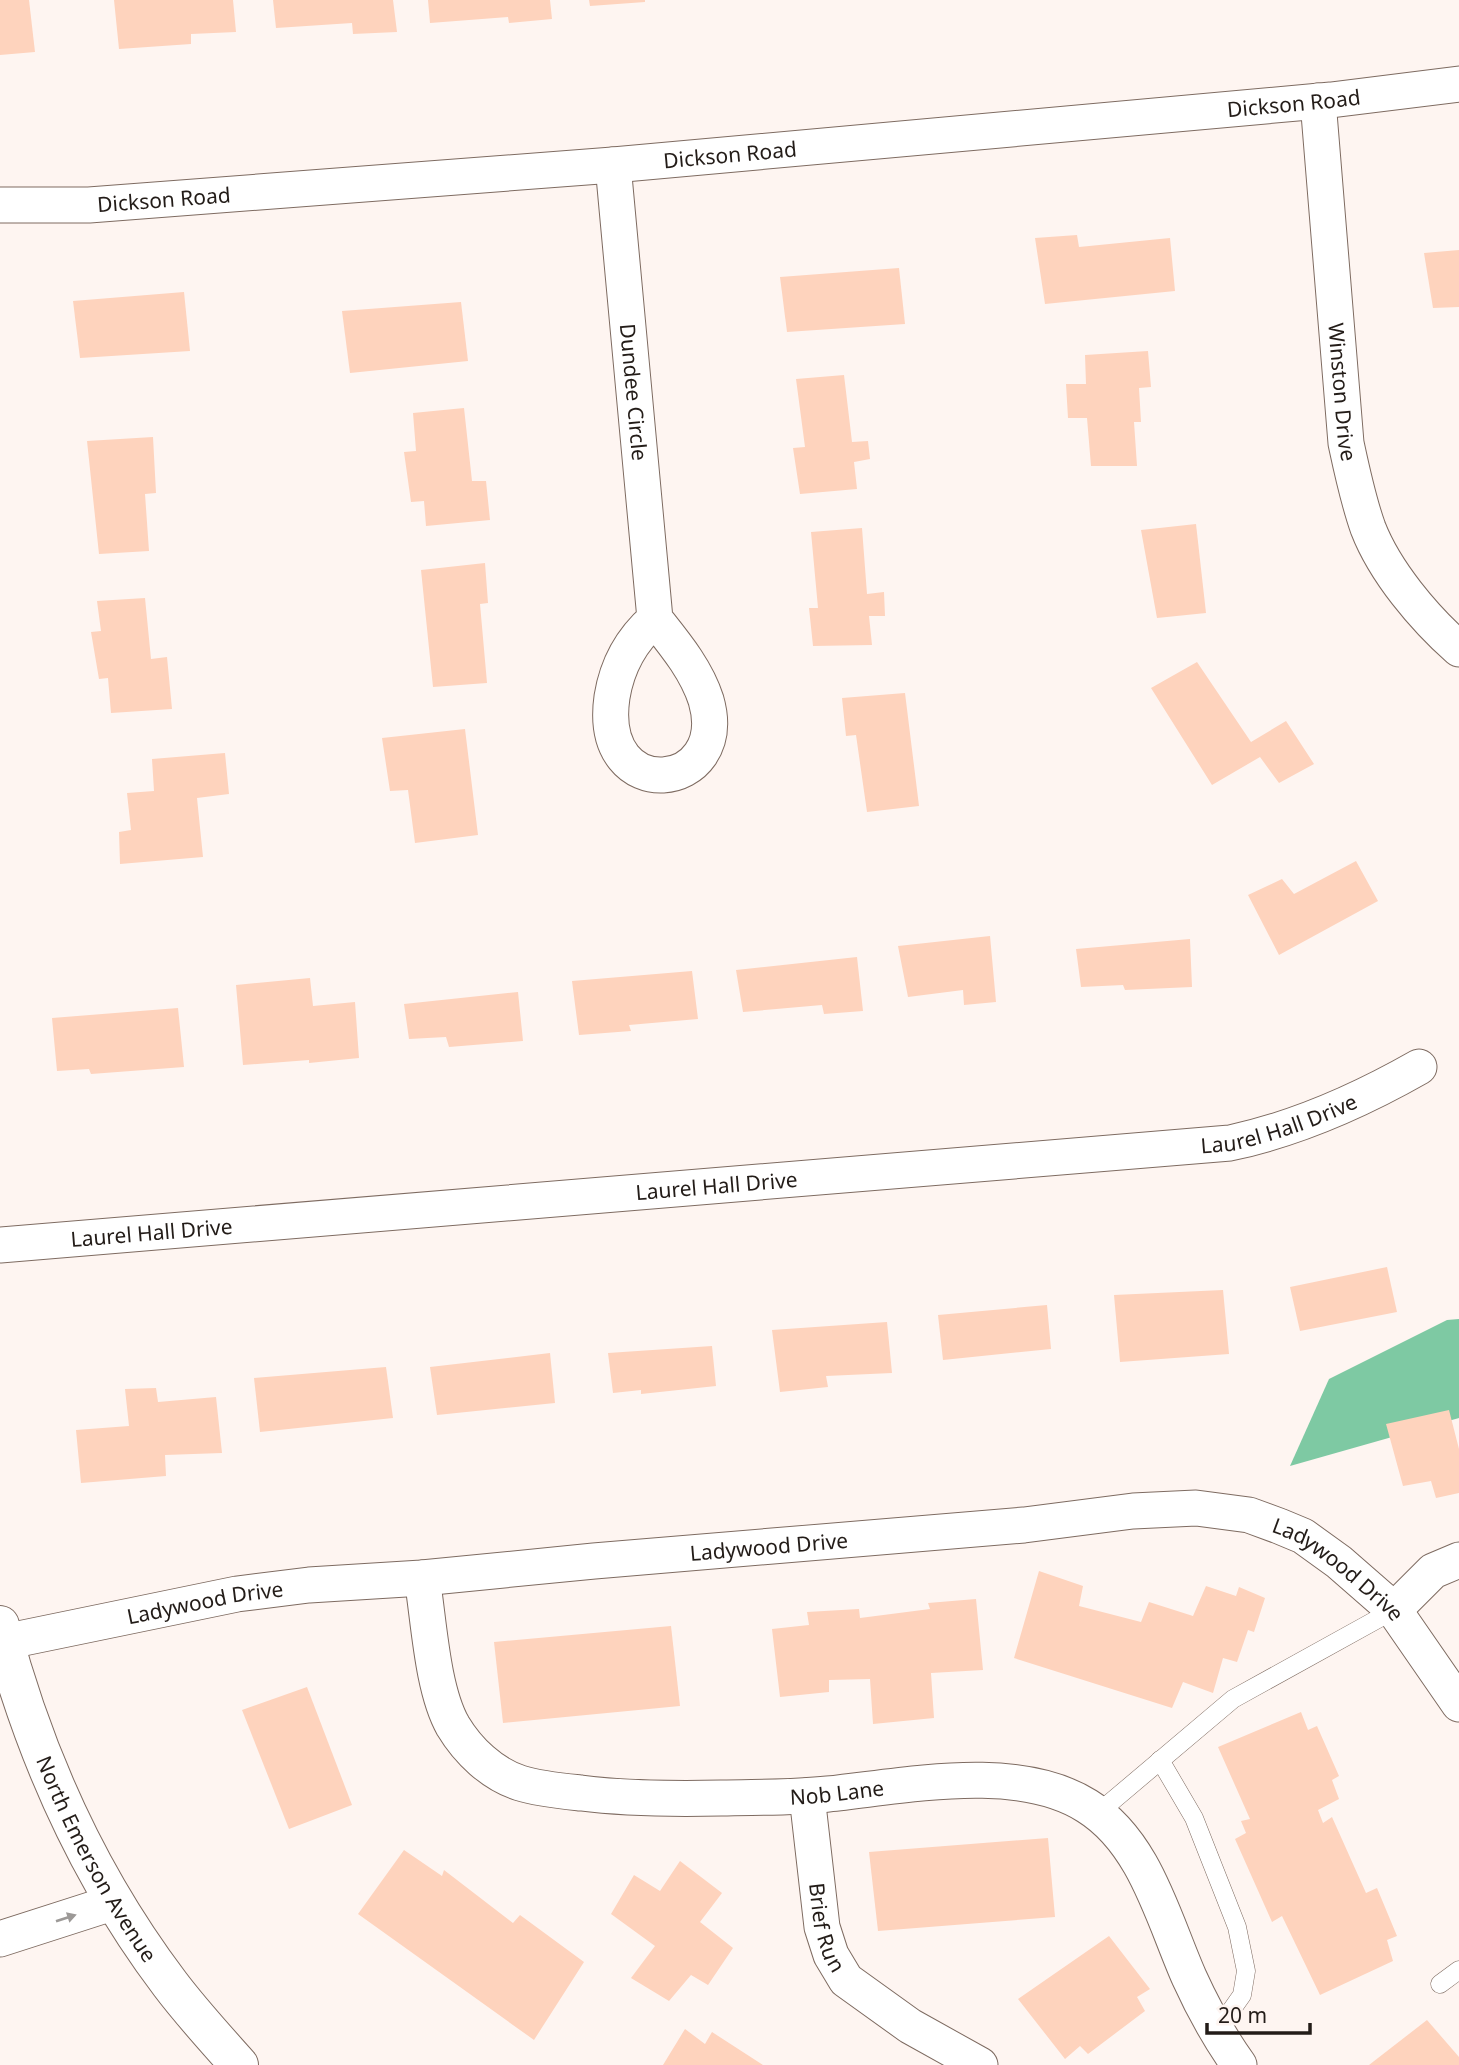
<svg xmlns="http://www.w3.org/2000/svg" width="1459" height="2065" font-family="'Noto Sans',sans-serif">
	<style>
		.forest { fill: #7ec9a3 }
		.building { fill: #fed3bd }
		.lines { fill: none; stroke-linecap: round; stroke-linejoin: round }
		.lane-casing { stroke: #7e6b61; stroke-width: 19 }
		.street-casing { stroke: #7e6b61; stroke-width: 37 }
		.primary-casing { stroke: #7e6b61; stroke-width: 40 }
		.lane { stroke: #fff; stroke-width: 18 }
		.street { stroke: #fff; stroke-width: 35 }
		.primary { stroke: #fff; stroke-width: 38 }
		.oneway { fill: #9c9997 }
		.labels { text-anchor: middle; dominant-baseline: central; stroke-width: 6; stroke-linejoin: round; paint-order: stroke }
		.street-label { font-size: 21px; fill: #231c18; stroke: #fef5f1 }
	</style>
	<rect width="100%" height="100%" fill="#fef5f1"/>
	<!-- forest -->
	<polygon class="forest" points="1459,1319 1459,1418 1290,1466 1329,1379 1447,1320"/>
	<!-- building -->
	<g class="building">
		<polygon points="0,0 29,0 35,52 0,55"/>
		<polygon points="114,0 233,0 236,32 191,34 191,44 119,49"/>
		<polygon points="273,0 393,0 397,32 353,34 352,23 276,28"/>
		<polygon points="428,0 550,0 552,19 509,23 508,17 430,23"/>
		<polygon points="589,0 645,0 645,2 590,6"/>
		<polygon points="1077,235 1079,247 1170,238 1175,291 1045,304 1035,238"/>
		<polygon points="1459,250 1459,307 1433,308 1424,253"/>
		<polygon points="899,268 905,324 787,332 780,277"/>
		<polygon points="184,292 190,351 80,358 73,301"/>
		<polygon points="461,302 468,361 350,373 342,311"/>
		<polygon points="1148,351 1151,387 1139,388 1141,422 1134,422 1137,466 1091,466 1087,418 1068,418 1066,384 1086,384 1085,355"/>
		<polygon points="844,375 852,442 868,441 870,459 854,462 857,489 800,494 793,448 805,447 796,379"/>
		<polygon points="464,408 472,481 486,481 490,520 426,526 424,501 411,502 404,452 416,451 413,413"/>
		<polygon points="153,437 156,493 145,494 149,551 99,554 87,441"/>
		<polygon points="1196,524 1206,613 1157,618 1141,530"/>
		<polygon points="862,528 867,594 884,592 885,616 869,616 872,645 813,646 809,608 818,608 811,532"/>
		<polygon points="485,563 488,603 480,604 487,683 433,687 421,570"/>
		<polygon points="145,598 151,659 167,657 172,709 111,713 108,678 99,679 91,632 101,631 97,601"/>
		<polygon points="1197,662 1251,742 1286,721 1314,764 1279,783 1260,757 1212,785 1151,688"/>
		<polygon points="905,693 919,806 867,812 856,735 846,736 842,698"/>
		<polygon points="465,729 478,835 415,843 408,790 390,791 382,738"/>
		<polygon points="225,753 229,794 197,798 203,857 120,864 119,832 131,830 127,793 154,791 152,759"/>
		<polygon points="1356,861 1378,901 1279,955 1248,895 1282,879 1294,894"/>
		<polygon points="990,936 996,1002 964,1005 963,990 908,997 898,946"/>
		<polygon points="1190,939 1192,987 1125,990 1123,985 1081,987 1076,949"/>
		<polygon points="857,957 863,1011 824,1014 822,1005 743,1012 736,970"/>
		<polygon points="692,971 698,1019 629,1025 631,1031 579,1035 572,981"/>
		<polygon points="310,978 313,1006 355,1002 359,1058 309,1063 309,1060 243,1065 236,985"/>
		<polygon points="518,992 523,1041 449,1047 446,1037 409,1039 404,1004"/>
		<polygon points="178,1008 184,1067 91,1074 89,1069 57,1071 52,1018"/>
		<polygon points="1387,1267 1397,1312 1300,1331 1290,1287"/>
		<polygon points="1223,1290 1229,1354 1120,1362 1114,1295"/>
		<polygon points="1047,1305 1051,1349 943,1360 938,1315"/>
		<polygon points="887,1322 892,1373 826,1376 828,1387 780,1392 772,1330"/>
		<polygon points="712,1346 716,1386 641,1394 641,1390 613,1393 608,1353"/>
		<polygon points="550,1353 555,1403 437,1415 430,1367"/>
		<polygon points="386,1367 393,1418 260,1432 254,1378"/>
		<polygon points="156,1388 158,1402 216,1397 222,1453 165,1455 166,1476 81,1483 76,1430 129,1426 125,1389"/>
		<polygon points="1449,1410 1459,1449 1459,1493 1436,1498 1431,1481 1403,1486 1386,1424"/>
		<polygon points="1039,1571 1083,1586 1079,1606 1141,1622 1149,1602 1193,1616 1206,1586 1236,1596 1239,1587 1265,1598 1254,1632 1248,1630 1237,1662 1223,1658 1213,1693 1183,1682 1172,1708 1014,1658"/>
		<polygon points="976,1599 983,1670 931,1673 934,1718 873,1724 870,1679 829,1680 829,1692 780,1697 772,1629 809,1625 807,1612 859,1609 860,1618 930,1609 928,1603"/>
		<polygon points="671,1626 680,1706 503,1723 494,1642"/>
		<polygon points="307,1687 352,1805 289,1829 242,1710"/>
		<polygon points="1301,1712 1308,1730 1317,1726 1339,1776 1332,1780 1339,1799 1318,1810 1323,1823 1332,1817 1366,1893 1377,1888 1397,1936 1387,1940 1393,1961 1320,1995 1282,1916 1272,1922 1235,1839 1246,1833 1241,1821 1250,1819 1218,1747"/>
		<polygon points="1048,1838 1055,1917 878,1931 869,1852"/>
		<polygon points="404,1850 442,1876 444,1870 513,1923 520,1915 584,1962 534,2040 358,1914"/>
		<polygon points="680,1861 722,1893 700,1922 733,1948 708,1985 691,1975 669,2001 631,1978 655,1946 611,1914 634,1875 660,1891"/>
		<polygon points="1109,1936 1150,1989 1137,1997 1145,2011 1088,2054 1080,2046 1065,2059 1018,1999"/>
		<polygon points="1427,2020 1459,2057 1459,2065 1369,2065"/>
		<polygon points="685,2029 705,2044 712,2032 763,2065 663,2065"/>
	</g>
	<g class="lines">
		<!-- lane casing -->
		<g class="lane-casing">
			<g id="lane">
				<polyline points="1160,1760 1194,1818 1237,1927 1246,1971 1242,1995 1216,2032"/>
				<polyline points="1098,1813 1233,1699 1394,1610"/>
				<polyline points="1440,1984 1459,1970"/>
			</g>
		</g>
		<!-- street casing -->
		<g class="street-casing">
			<g id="street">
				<path id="s1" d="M1318 101 1346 443C1352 471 1358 500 1368 528 1385 572 1424 618 1459 649"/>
				<path id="s2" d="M613 165 655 619C674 643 696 669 706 700 733 793 596 808 612 697 617 666 632 639 655 619"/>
				<path id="s3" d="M0 205H89L613 165 1331 100 1459 84"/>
				<path id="s4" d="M0 1245 1230 1143C1296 1129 1361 1100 1419 1067"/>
				<path id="s5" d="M422 1578C429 1621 432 1689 453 1726 468 1751 492 1774 520 1783 539 1789 561 1791 581 1793 628 1799 674 1799 721 1798 757 1797 792 1798 828 1794 906 1786 1017 1762 1087 1806 1145 1842 1163 1918 1189 1977 1203 2008 1219 2037 1239 2065"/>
				<polyline points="1394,1610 1433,1571 1459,1560"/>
				<path id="s6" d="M4 1642 237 1594 309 1585 422 1578 594 1561 1024 1525 1133 1511 1196 1508 1249 1515 1279 1526 1303 1536 1339 1562 1394 1610 1459 1704"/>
				<path id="s7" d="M807 1796 822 1927 831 1955 846 1980 910 2026 980 2065"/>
				<polyline points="0,1939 115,1902"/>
			</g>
		</g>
		<!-- primary casing -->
		<g class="primary-casing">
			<g id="primary">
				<path id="s8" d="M0 1625C34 1754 89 1877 170 1984 191 2012 215 2038 239 2065"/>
			</g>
		</g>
		<!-- lane -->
		<use href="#lane" class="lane"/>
		<!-- street -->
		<use href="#street" class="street"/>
		<!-- primary -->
		<use href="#primary" class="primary"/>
	</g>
	<!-- one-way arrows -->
	<defs><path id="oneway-solid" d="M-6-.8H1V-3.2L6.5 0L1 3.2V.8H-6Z" transform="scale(1.75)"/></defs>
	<use class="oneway" href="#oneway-solid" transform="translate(66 1918) rotate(-18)"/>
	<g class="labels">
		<!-- street labels -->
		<g class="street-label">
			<text stroke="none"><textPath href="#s3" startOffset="1298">Dickson Road</textPath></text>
			<text stroke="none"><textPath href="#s3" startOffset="732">Dickson Road</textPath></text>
			<text stroke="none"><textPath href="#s3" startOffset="164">Dickson Road</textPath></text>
			<text stroke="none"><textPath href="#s1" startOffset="292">Winston Drive</textPath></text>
			<text stroke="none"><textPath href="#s2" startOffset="228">Dundee Circle</textPath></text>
			<text stroke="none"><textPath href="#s4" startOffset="1286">Laurel Hall Drive</textPath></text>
			<text stroke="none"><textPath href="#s4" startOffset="719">Laurel Hall Drive</textPath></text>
			<text stroke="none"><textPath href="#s4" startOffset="152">Laurel Hall Drive</textPath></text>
			<text stroke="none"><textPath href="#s6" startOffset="772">Ladywood Drive</textPath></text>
			<text stroke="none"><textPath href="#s6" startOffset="1360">Ladywood Drive</textPath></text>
			<text stroke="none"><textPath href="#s6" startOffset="205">Ladywood Drive</textPath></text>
			<text stroke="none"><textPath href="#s5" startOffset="560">Nob Lane</textPath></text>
			<text stroke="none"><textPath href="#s8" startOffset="254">North Emerson Avenue</textPath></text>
			<text stroke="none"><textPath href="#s7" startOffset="133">Brief Run</textPath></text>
		</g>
	</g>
	<!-- scale -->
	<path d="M1207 2023v10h103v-10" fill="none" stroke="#231c18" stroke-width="3.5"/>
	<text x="1218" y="2023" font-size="21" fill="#231c18" stroke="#fef5f1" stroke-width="5" paint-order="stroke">20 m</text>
</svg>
